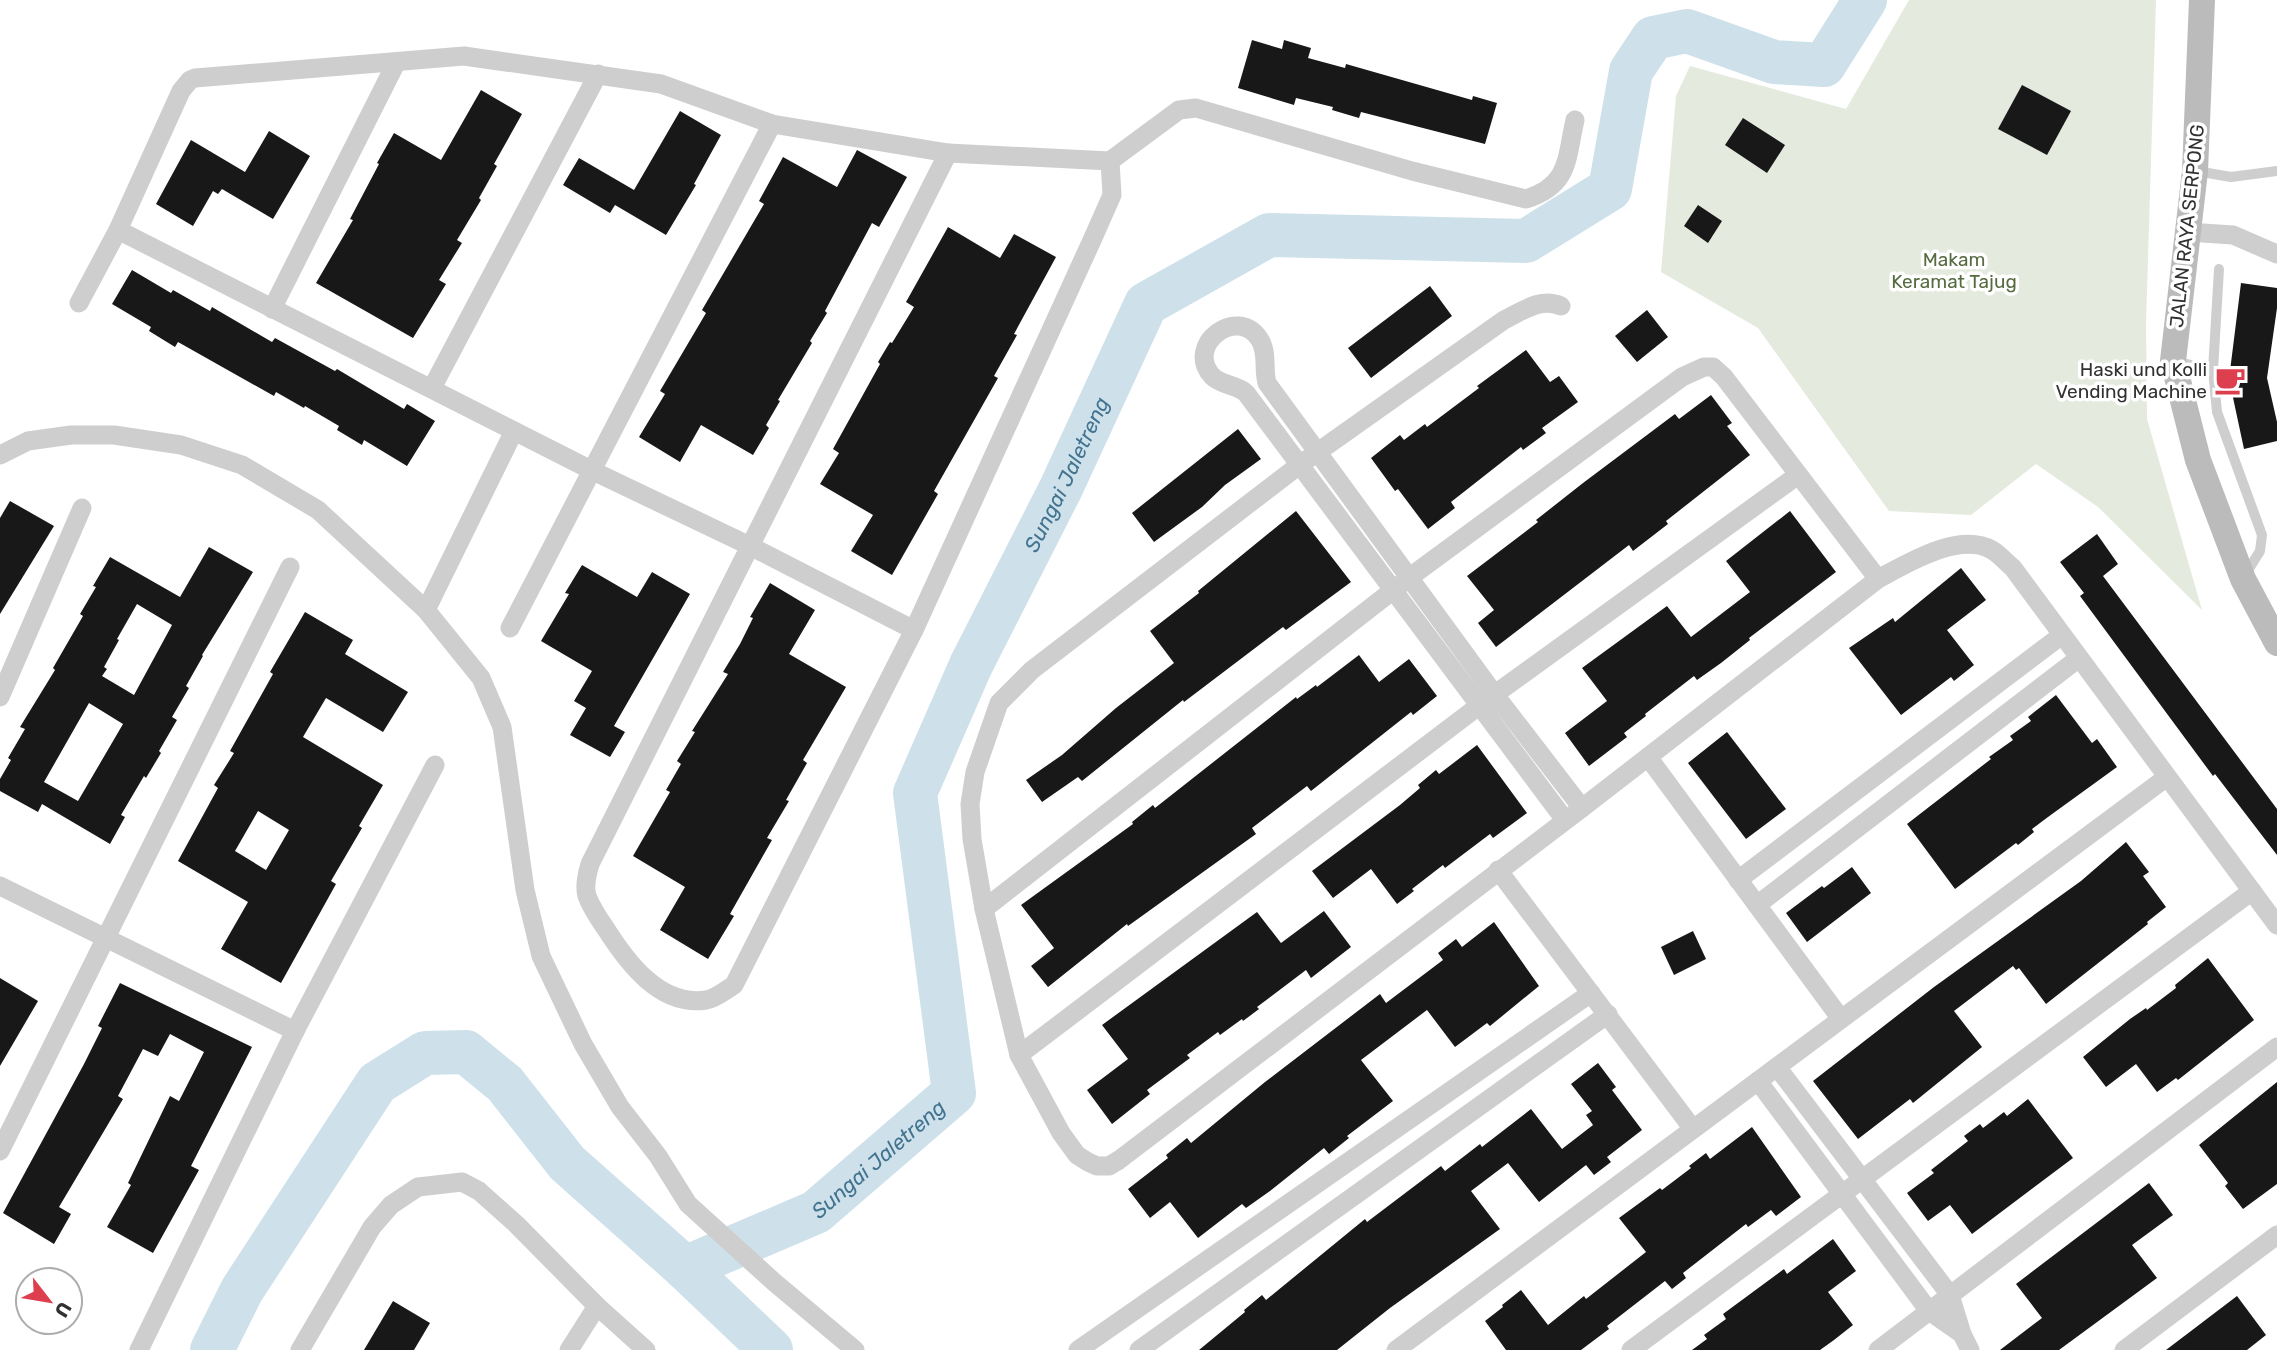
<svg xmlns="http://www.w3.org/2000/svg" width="2277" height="1350" font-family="Rubik,sans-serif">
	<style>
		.green { fill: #e5eade }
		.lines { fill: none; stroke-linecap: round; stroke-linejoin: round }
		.river { stroke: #cee1eb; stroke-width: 44 }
		.building { fill: #181818; fill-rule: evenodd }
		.lane { stroke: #cecece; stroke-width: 10 }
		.street { stroke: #cecece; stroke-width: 19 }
		.secondary { stroke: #bbb; stroke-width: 26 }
		.labels { text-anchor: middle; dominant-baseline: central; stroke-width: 7; stroke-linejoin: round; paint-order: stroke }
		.street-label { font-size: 19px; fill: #313131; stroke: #fff }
		.park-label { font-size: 19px; fill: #566b40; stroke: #fff }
		.poi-label { font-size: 19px; fill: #313131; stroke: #fff; text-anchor: end }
		.water-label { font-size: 21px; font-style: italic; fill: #427490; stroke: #fff }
	</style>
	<rect width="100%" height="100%" fill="#fff"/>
	<!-- green -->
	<polygon class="green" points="1909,0 2156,0 2146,323 2147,419 2202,610 2098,507 2036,464 1971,515 1889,511 1758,328 1661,272 1676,96 1690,66 1846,109"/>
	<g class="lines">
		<!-- river -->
		<g class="river">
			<polyline points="212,1350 242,1290 377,1083 425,1053 466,1052 505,1084 567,1163 685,1268"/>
			<path id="s1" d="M771 1350 685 1268 816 1212 954 1093 915 793 971 665 1061 488 1146 304 1269 235 1526 241 1610 189 1631 71 1653 38 1687 31 1774 62 1824 65 1865 0"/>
		</g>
	</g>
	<!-- building -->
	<g class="building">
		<polygon points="1252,40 1282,49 1284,40 1311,48 1308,58 1345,68 1346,64 1472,100 1473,96 1497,103 1485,144 1361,112 1359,118 1332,110 1333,107 1296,98 1294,105 1238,88"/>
		<polygon points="2022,85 2071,111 2047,155 1998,129"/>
		<polygon points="481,90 522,114 494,164 497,166 479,198 481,200 457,240 462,243 439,280 446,284 413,338 316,283 353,220 350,219 379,164 377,163 394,133 441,160"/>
		<polygon points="680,111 721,135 694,184 696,185 666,235 615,205 610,213 563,185 579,158 634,190"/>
		<polygon points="1743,118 1785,145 1767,173 1725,145"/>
		<polygon points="269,131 310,156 273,219 222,189 218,194 213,191 193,226 156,204 191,140 245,172"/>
		<polygon points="857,150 907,177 879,227 872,223 825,311 827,313 810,341 812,343 778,400 780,401 766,425 769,428 753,455 701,425 680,462 639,437 665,394 660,391 706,313 702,310 764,204 759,201 783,157 837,187"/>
		<polygon points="1698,205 1722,221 1708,243 1684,226"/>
		<polygon points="948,227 1000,258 1014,234 1056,257 1014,334 1017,335 994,376 998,378 934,491 938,494 892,575 851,551 873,515 820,484 839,453 833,449 880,364 878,362 890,342 892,343 914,307 906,302"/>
		<polygon points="132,270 171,293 173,290 210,311 212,307 272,342 275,338 335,371 337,369 404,409 407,404 435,421 407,466 364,440 362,445 337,430 339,426 305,406 304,408 276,392 274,396 178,342 175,347 149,331 151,327 112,304"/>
		<polygon points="2241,283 2277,288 2277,308 2267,378 2277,422 2277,441 2244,449 2229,379"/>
		<polygon points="1430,286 1452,316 1371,378 1348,348"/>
		<polygon points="1647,310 1668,337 1637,362 1615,336"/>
		<polygon points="1526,350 1550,382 1559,376 1578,402 1542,428 1546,433 1523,450 1521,447 1451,502 1455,508 1428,529 1398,489 1395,491 1371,458 1400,435 1404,440 1425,424 1427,427 1479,388 1477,386"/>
		<polygon points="1711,395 1732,423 1727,426 1750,455 1666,521 1668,524 1633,551 1629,545 1496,647 1478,623 1494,610 1467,576 1538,522 1536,520 1583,483 1675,414 1679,419"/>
		<polygon points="1238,429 1261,459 1225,485 1202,507 1154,542 1132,513"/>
		<polygon points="10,501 54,526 0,614 0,518"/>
		<polygon points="1296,511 1351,582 1286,630 1283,627 1184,702 1183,700 1082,781 1078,777 1042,802 1026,780 1062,755 1116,708 1174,663 1150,631 1199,593 1198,591"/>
		<polygon points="1790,511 1836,572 1749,638 1750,640 1721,663 1697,680 1694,676 1645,714 1646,716 1624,733 1627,737 1589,766 1565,733 1607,701 1582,668 1667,606 1691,637 1750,592 1726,561"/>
		<polygon points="2097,534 2118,564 2103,576 2277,809 2277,855 2215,774 2213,776 2080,596 2084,593 2060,562"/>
		<path d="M209 547 253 572 202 655 203 656 186 686 189 688 172 717 177 720 159 751 161 753 146 778 144 776 121 815 125 817 110 844 42 804 38 812 0 791V779L11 760 8 758 25 729 20 727 55 670 53 668 83 616 80 614 96 587 93 586 110 557 180 597ZM137 604 172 625 134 695 102 676 107 669 104 667 119 640 117 639ZM89 703 123 724 78 801 44 782Z"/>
		<polygon points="582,565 637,597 652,572 690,594 614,726 625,732 610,757 570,735 586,708 574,701 592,671 541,641 569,594 565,593"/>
		<polygon points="1961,568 1986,600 1947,630 1974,665 1954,681 1951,677 1901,715 1849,648 1893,618 1895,622"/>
		<polygon points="770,583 815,610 789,654 846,687 803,760 807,763 786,800 789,801 767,838 772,840 730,914 734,916 708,959 660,930 685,887 633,856 670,792 666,790 681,764 677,761 695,732 692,731 728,674 723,672 740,644 753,618 750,617"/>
		<path d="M305 612 353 640 345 654 408 692 383 732 326 698 303 737 383 785 359 826 362 828 331 881 336 884 281 983 221 949 248 902 178 861 218 788 214 785 234 753 230 751 273 674 270 672ZM258 811 289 830 266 870 235 851Z"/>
		<polygon points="1359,655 1379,682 1409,659 1437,696 1413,715 1411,712 1311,791 1307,786 1252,828 1256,834 1128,926 1127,924 1048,987 1031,966 1054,948 1021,905 1133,824 1132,822 1153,805 1155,808 1296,697 1297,699 1316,685 1317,687"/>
		<polygon points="2056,695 2092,743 2097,739 2117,767 2048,817 2032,829 2034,832 2018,845 2016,843 1955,889 1907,824 1991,759 1989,757 2013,740 2010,736 2031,721 2028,717"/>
		<polygon points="1727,732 1786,809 1746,839 1688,763"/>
		<polygon points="1477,745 1527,813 1493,838 1490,834 1445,868 1443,865 1412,889 1414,891 1397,904 1371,869 1333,898 1312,871 1400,805 1420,788 1418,785 1436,770 1439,774"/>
		<polygon points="2126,842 2149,872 2143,876 2166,907 2147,922 2148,924 2046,1004 2019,968 2016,970 2013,966 1954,1011 1982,1047 1913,1103 1910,1099 1858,1139 1813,1081 1934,987 2081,881"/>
		<polygon points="1852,867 1871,893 1807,942 1786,913 1822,886 1824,888"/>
		<polygon points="1324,911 1351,947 1311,978 1306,970 1257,1007 1259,1009 1243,1021 1242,1019 1220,1035 1218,1032 1187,1055 1190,1058 1147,1090 1150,1094 1112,1124 1087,1090 1128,1059 1102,1025 1257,912 1281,943"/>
		<polygon points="1494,922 1539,986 1490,1026 1487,1023 1455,1047 1427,1010 1423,1013 1361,1060 1393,1101 1347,1136 1349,1138 1329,1154 1324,1148 1270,1191 1246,1208 1242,1204 1198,1238 1170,1202 1150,1218 1128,1189 1168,1158 1166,1155 1187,1138 1191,1143 1265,1082 1380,994 1386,1003 1443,960 1438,953 1456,939 1462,947"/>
		<polygon points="1693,931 1706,959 1674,975 1661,947"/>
		<polygon points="2208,958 2254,1020 2178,1080 2176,1078 2157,1092 2136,1064 2106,1087 2083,1057 2130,1019 2146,1008 2147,1010 2176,988 2175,985"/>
		<polygon points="0,978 38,1001 0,1066"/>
		<polygon points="120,983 252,1047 191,1166 199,1170 153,1253 107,1227 131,1185 128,1183 170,1096 179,1101 204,1052 170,1034 158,1056 143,1049 118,1096 123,1099 59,1207 71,1214 54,1244 3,1213 84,1064 102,1028 98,1026"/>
		<polygon points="1598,1063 1616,1087 1612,1090 1642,1130 1607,1157 1611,1162 1594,1175 1586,1165 1539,1202 1508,1163 1471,1191 1500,1229 1390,1308 1337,1350 1199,1350 1245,1312 1244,1310 1262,1295 1266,1300 1365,1219 1367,1222 1441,1166 1445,1171 1480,1144 1482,1147 1531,1109 1562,1149 1593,1125 1586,1115 1592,1111 1571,1084"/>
		<polygon points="2277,1082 2277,1184 2243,1209 2225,1186 2228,1183 2199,1145"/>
		<polygon points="2028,1099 2073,1158 1972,1234 1950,1205 1928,1221 1907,1193 1934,1173 1931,1170 1968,1141 1964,1136 1980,1124 1983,1128 2004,1112 2007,1116"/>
		<polygon points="1752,1127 1801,1197 1776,1216 1771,1210 1748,1227 1746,1224 1683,1273 1686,1278 1672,1289 1665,1281 1607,1326 1609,1329 1581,1350 1506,1350 1485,1321 1503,1307 1502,1305 1521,1290 1548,1325 1584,1296 1586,1299 1646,1252 1619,1218 1660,1188 1662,1190 1691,1168 1689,1166 1706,1153 1710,1159"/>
		<polygon points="2149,1183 2173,1215 2132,1245 2157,1278 2059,1350 2000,1350 2042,1318 2016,1284"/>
		<polygon points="1833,1239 1856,1271 1828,1292 1853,1325 1834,1340 1820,1350 1692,1350 1707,1339 1704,1335 1726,1319 1723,1314 1784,1269 1787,1274"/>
		<polygon points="2237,1296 2266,1335 2247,1350 2166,1350"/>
		<polygon points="393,1301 430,1323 414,1350 364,1350"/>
	</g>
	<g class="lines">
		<!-- lane -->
		<g class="lane">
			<polyline points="2196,171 2231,177 2277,171"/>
			<polyline points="2177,362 2213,370 2217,412 2262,535 2260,551 2245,575"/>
			<polyline points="2213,370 2219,269"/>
		</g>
		<!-- street -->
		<g class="street">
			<path d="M948 153 590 864C587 874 584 886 587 896 591 907 599 919 606 929 627 962 660 1007 706 1000 715 999 726 990 734 985L914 630 1093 238 1112 195 1110 161"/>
			<polyline points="118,230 593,471 750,546 914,630"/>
			<polyline points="2188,232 2233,235 2277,254"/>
			<path d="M79 303 118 230 181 91 190 80 195 78 464 56 661 84 772 124 948 153 1110 161 1179 110 1196 108 1412 171 1526 199C1570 185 1566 159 1575 120"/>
			<path d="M1561 306C1540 297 1523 311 1504 320L1298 466 1032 670 999 703 975 772 970 804 972 839 984 909 1019 1055 1061 1133 1077 1155 1088 1162 1097 1166H1109L1119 1160 1582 808 1878 579C1906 564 1959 531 1992 550 1999 554 2006 562 2013 568L2277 925"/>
			<polyline points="272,309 396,63"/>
			<polyline points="432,388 598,74"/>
			<polyline points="0,455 28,441 71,435 114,435 181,445 242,465 318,510 426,610 481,678 502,727 525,890 541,956 583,1044 620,1107 658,1156 688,1204 774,1282 855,1350"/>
			<polyline points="426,610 514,431"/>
			<polyline points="510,628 772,124"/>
			<polyline points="0,697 82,508"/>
			<polyline points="1648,757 1841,1019"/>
			<path d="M1565 820 1246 393C1236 384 1222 386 1212 376 1184 345 1238 304 1260 340 1268 353 1263 369 1267 383L1495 695 1582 808"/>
			<polyline points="1498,870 1693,1129"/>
			<polyline points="1738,880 2062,635"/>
			<polyline points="0,886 295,1031"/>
			<polyline points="1757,905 2079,658"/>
			<polyline points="984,909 1410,577 1682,377 1704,367 1713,367 1724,377 1878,579"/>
			<polyline points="1019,1055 1480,705 1798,475"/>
			<polyline points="1777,1067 1950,1295 1962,1334 1970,1350"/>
			<polyline points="1758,1081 1929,1311 1962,1334"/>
			<polyline points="0,1151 290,567"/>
			<polyline points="139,1350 295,1031 435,765"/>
			<polyline points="300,1350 372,1227 391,1205 418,1187 462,1182 479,1191 516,1224 597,1306 646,1350"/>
			<polyline points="569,1350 597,1306"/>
			<polyline points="1078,1350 1591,993"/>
			<polyline points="1139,1350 1608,1014"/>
			<polyline points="1396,1350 2167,777"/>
			<polyline points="1631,1350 2252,891"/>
			<polyline points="1878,1350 2277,1047"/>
			<polyline points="2124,1350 2277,1235"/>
		</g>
		<!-- secondary -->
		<polyline class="secondary" points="2202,0 2195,171 2173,361 2198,460 2243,579 2277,643"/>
	</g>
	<!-- icons -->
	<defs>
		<g id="cafe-bare" transform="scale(2.415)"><path d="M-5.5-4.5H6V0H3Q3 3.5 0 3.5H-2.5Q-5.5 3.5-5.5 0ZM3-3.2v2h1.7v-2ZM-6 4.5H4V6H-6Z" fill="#dd3f4f" stroke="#fff" stroke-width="2.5" paint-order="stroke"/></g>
	</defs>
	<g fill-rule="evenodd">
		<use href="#cafe-bare" x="2230" y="380"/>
	</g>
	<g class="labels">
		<!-- street labels -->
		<g class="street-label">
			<text transform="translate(2187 226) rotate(-84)">JALAN RAYA SERPONG</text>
		</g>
		<!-- park labels -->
		<g class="park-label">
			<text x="1954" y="259">Makam<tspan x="1954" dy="22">Keramat Tajug</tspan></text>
		</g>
		<!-- poi labels -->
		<g class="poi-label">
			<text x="2207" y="369">Haski und Kolli<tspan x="2207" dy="22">Vending Machine</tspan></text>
		</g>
		<!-- water labels -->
		<g class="water-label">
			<text stroke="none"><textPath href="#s1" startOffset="1099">Sungai Jaletreng</textPath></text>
			<text stroke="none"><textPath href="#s1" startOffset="343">Sungai Jaletreng</textPath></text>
		</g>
	</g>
	<!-- north arrow -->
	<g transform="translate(49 1301) rotate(121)"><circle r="33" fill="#ffffff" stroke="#adadad" stroke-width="2"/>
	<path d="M0-5L12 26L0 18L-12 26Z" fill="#dd3f4f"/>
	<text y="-10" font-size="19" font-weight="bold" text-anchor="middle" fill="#313131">U</text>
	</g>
</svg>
